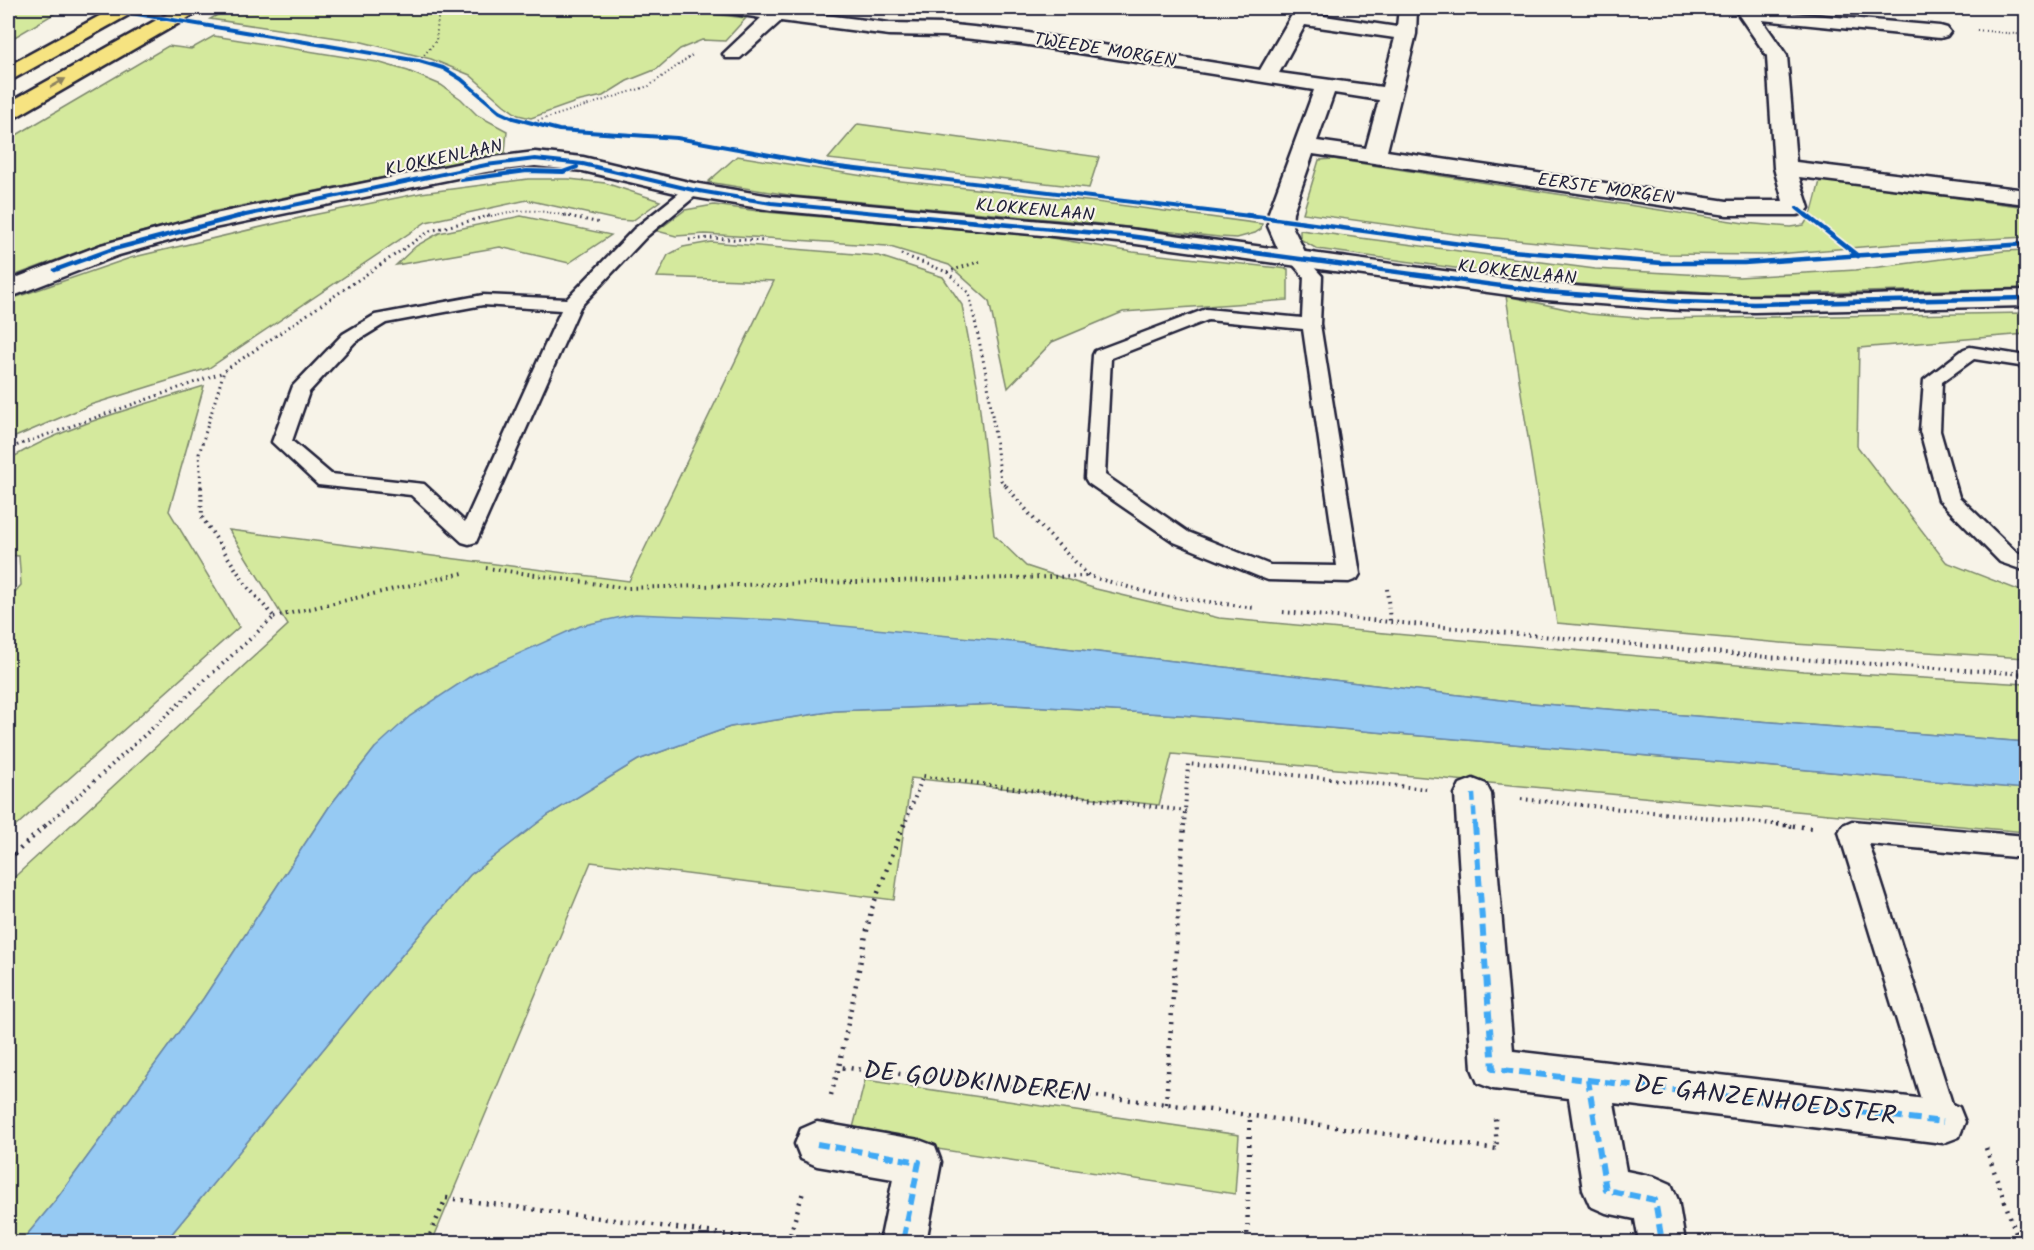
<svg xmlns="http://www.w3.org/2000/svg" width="2034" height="1250" font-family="Kalam,sans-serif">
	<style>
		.green { fill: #d4e99d; stroke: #7b866c; stroke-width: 1.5 }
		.water { fill: #96caf3; stroke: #6887a9; stroke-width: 1.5 }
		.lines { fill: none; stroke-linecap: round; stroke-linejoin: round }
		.service-casing { stroke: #22223b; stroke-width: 5 }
		.pedestrian-casing { stroke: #22223b; stroke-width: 5 }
		.minor-casing { stroke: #22223b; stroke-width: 5 }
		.motorway-casing { stroke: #22223b; stroke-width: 5 }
		.path-far3 { stroke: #22223b; stroke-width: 2; stroke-dasharray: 1 3; stroke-linecap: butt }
		.path-far2 { stroke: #22223b; stroke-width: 3; stroke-dasharray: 1.5 4; stroke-linecap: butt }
		.path-far1 { stroke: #22223b; stroke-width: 4; stroke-dasharray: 1.5 4.5; stroke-linecap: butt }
		.path { stroke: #22223b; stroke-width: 4.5; stroke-dasharray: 2 6; stroke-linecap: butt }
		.service { fill: #f7f3e8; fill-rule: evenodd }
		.pedestrian { fill: #f7f3e8; fill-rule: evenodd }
		.minor { fill: #f7f3e8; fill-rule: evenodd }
		.motorway { fill: #f6e381; fill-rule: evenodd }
		.quiet-far1 { stroke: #3fa9f5; stroke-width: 4.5; stroke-dasharray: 9 4.5; stroke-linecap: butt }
		.quiet { stroke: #3fa9f5; stroke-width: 6; stroke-dasharray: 11 6; stroke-linecap: butt }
		.cycleway-far1-casing { stroke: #f7f3e8; stroke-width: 6 }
		.cycleway-casing { stroke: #f7f3e8; stroke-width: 8 }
		.cycleway-far1 { stroke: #0057b8; stroke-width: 4 }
		.cycleway { stroke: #0057b8; stroke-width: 4.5 }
		.oneway { fill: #8c825e }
		.labels { text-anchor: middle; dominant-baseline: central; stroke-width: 4.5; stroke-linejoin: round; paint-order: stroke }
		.far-street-label { font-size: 18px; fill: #22223b; stroke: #f7f3e8 }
		.near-street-label { font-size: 26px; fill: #22223b; stroke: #f7f3e8 }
	</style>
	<rect width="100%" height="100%" fill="#f7f3e8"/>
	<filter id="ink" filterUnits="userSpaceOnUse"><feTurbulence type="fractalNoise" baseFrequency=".0167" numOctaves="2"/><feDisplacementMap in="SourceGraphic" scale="12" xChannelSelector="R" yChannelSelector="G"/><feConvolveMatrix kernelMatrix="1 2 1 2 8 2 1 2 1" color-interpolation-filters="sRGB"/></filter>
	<g filter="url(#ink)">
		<!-- green -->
		<g class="green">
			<polygon points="8,8 40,8 59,11 8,41"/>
			<polygon points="230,8 658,8 746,18 725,41 702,40 680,49 657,69 627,81 603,96 576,102 531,118 518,115 504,105 470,75 431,59 358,41 210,19"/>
			<polygon points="214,36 377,62 408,71 441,85 461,99 477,115 507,131 505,153 216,211 99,244 8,278 8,140 168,46 191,49"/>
			<polygon points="858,124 1099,157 1089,188 828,159"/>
			<polygon points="737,156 882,179 1096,202 1262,224 1261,229 1255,233 1237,238 1219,237 1082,222 795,196 708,182"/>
			<polygon points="1333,159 1744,223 1790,227 1804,225 1812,212 1820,181 1829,181 2026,207 2026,237 1897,244 1766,255 1664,254 1463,235 1303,213 1319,160"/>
			<polygon points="528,179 569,179 605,183 660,201 632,221 617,220 527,200 426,222 209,368 90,405 8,440 8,300 130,258 308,216 421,193"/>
			<polygon points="714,205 765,212 1040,236 1133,252 1288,269 1288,300 1123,312 1052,342 1008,388 989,301 949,265 887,246 705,234 676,236 657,231 685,210"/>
			<polygon points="521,216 611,235 569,263 500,247 396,265 416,246 439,233"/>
			<polygon points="1300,230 1595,269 1739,277 1856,270 2004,251 2026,250 2026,288 1736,295 1564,283 1317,249 1300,239"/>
			<polygon points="711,242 879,256 943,277 962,305 977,384 994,535 1026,566 1096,589 1219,618 1803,671 2026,684 2026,742 1518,702 1013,642 375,748 329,807 203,999 55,1201 21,1242 8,1242 8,883 288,625 229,530 629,581 774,281 657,277 668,255 683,247"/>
			<polygon points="1506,296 1589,314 1649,319 2026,313 2026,334 1859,348 1857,446 1946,562 2026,593 2026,658 1794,644 1557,623"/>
			<path d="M204 386 169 511 239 627 8 833V600L21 585 19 556 8 555V460C68 424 137 407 204 386Z"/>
			<polygon points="998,704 1181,715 2026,789 2026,832 1172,754 1159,805 911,778 894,900 591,862 432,1242 165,1242 362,1002 470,875 548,815 638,760 730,727 835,711"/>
			<polygon points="865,1080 1239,1135 1235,1194 851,1136"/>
		</g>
		<!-- water -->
		<polygon class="water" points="635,614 779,620 1013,642 1518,702 2026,742 2026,789 1181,715 998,704 835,711 730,727 638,760 548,815 470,875 362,1002 165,1242 21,1242 55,1201 203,999 329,807 375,748 410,716 474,674 580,626"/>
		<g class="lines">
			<!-- service casing -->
			<g class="service-casing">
				<g id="service">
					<path d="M693 185 701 190 699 193 646 237 580 307 476 542 469 544 462 542 411 495 318 485 272 442 293 386 343 334 375 315 483 295 567 299 634 229 687 187ZM483 305 561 310 465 522 424 484 331 474 292 441 309 392 355 342 386 323Z"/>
					<path d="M1294 251 1300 252 1322 276 1320 324 1360 574 1357 579 1349 582 1268 580 1260 577 1174 542 1088 483 1085 478 1093 355 1095 351 1206 309 1302 318 1304 277 1286 256ZM1208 320 1303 329 1337 566 1270 565 1188 532 1105 475 1111 358Z"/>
					<polygon points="1970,347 2026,356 2026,367 1974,359 1942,382 1940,431 1959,497 2016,552 2026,556 2026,571 2000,562 1939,500 1920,431 1924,380 1964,349"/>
					<polygon points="1852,821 2026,836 2026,858 1869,844 1958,1122 1954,1132 1943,1136 1932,1132 1928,1122 1839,832 1843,825"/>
				</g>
			</g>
			<!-- pedestrian casing -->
			<g class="pedestrian-casing">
				<g id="pedestrian">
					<polygon points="1473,779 1486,784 1491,794 1513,1051 1943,1101 1959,1107 1965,1122 1959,1137 1943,1143 1614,1103 1626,1171 1655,1177 1671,1184 1678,1200 1685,1242 1639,1242 1635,1219 1606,1213 1590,1206 1583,1190 1569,1098 1493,1089 1478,1083 1472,1069 1455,794 1460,784"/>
					<polygon points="817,1122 919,1140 935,1146 941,1162 926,1242 880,1242 893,1179 817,1166 801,1159 795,1144 801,1129"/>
				</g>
			</g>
			<!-- minor casing -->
			<g class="minor-casing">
				<path id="minor" d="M721 8H770L889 23 944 24 1022 32 1260 70 1296 8H1314L1311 14 1397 27 1399 8H1417L1416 34 1387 151 1727 201H1783L1774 168 1767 56 1734 8 1940 26 1947 28 1950 32 1947 36 1940 38 1762 20 1787 56 1796 162 2026 190V204L1799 177 1809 208 1805 213 1797 215H1727L1313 154 1293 212 1292 226 1305 252C1429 269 1554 288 1680 294 1795 300 1911 293 2026 290V306L1754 312 1680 310 1546 300 1129 243 771 210 693 197 583 171 535 166 486 172 214 228 119 255 8 298V281L101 245 210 215 486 158 535 152 583 157 693 183 771 196 1129 229 1278 249 1268 226 1269 212 1314 90 1022 44 944 36 889 35 781 21 740 58H726L723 54 761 18 723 12ZM1305 25 1395 38 1382 87 1279 73ZM1334 93 1379 100 1366 148 1317 141Z"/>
			</g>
			<!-- motorway casing -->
			<g class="motorway-casing">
				<g id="motorway">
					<polygon points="114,8 137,8 134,12 15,78 8,80 8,66"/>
					<polygon points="178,8 201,8 198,12 16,117 8,118 8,103"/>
				</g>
			</g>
			<!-- path-far3 -->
			<g class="path-far3">
				<polyline points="1977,30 2026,35"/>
				<polyline points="419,61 436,41 439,8"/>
				<polyline points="534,122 649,86 694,54"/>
				<path d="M487 217C523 208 536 209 571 217"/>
			</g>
			<!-- path-far2 -->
			<g class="path-far2">
				<polyline points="564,215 600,223"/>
				<polyline points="689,240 710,238 766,241"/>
				<polyline points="901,254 947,272 969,293 987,378 1001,480 1007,487"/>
				<polyline points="947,272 981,261"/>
				<polyline points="8,452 18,445 224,372"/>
				<polyline points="201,487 199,454 224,371 430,231 493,215"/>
			</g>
			<!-- path-far1 -->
			<g class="path-far1">
				<polyline points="1006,486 1039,525 1089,576 1157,595 1255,608"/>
				<polyline points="486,568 626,588 1089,576"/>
				<polyline points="1387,589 1390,621"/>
				<polyline points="1283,612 1767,657 2026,674"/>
				<polyline points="274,617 463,573"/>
				<polyline points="1521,799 1792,826"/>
				<polyline points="45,826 274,617 246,585 202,517 201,486"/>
				<polyline points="904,826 923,776 1186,811"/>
				<polyline points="1184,826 1188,764 1427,789"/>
			</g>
			<!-- path -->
			<g class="path">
				<polyline points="904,824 871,911 839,1067 1166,1104 1497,1149 1495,1118"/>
				<polyline points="1777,824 1812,828"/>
				<polyline points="8,860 47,824"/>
				<polyline points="831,1095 839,1067"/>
				<polyline points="1166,1104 1184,824"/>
				<polyline points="1986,1148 2019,1242"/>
				<polyline points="427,1242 446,1198 784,1242"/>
				<polyline points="788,1242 803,1192"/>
				<polyline points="1247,1242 1250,1116"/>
			</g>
			<!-- service -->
			<use href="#service" class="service"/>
			<!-- pedestrian -->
			<use href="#pedestrian" class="pedestrian"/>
			<!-- minor -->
			<use href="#minor" class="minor"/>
			<!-- motorway -->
			<use href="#motorway" class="motorway"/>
			<!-- quiet-far1 -->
			<polyline class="quiet-far1" points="1473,794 1475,826"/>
			<!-- quiet -->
			<g class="quiet">
				<polyline points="1475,824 1493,1069 1588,1080 1606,1190 1655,1200 1662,1242"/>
				<polyline points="1588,1080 1943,1122"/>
				<polyline points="817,1144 919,1162 903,1242"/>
			</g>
			<!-- cycleway-far1 casing -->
			<g class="cycleway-far1-casing">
				<g id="cycleway-far1">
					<polyline points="101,8 419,61 443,68 461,79 500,112 513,118 559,130 677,138 831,166 1258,217"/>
					<polyline points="461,180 527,171 563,172 577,167"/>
					<polyline points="1797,208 1808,217"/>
					<polyline points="236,217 486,165 535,159 583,164 693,190 771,203 918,217"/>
				</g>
			</g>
			<!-- cycleway casing -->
			<g class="cycleway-casing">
				<g id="cycleway">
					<polyline points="902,215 1129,236 1546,292 1680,302 1754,304 2026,298"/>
					<polyline points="1247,215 1512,251 1662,263 1744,263 2026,244"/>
					<polyline points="1806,215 1858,256"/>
					<polyline points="55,270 110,250 244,215"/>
				</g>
			</g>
			<!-- cycleway-far1 -->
			<use href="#cycleway-far1" class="cycleway-far1"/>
			<!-- cycleway -->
			<use href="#cycleway" class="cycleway"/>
		</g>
		<!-- one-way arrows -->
		<defs><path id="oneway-solid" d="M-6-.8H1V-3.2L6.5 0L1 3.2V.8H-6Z" transform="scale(1.5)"/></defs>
		<use class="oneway" href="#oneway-solid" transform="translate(58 83) rotate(-30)"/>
	</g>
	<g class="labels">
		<!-- far-street labels -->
		<g class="far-street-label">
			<text transform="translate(1105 51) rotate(9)">TWEEDE MORGEN</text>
			<text transform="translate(444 159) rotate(-12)">KLOKKENLAAN</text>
			<text transform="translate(1606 190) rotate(8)">EERSTE MORGEN</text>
			<text transform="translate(1035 211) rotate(5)">KLOKKENLAAN</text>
			<text transform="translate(1517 273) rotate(6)">KLOKKENLAAN</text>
		</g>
		<!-- near-street labels -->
		<g class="near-street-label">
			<text transform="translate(977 1083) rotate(6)">DE GOUDKINDEREN</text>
			<text transform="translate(1765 1101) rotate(7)">DE GANZENHOEDSTER</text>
		</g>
	</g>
	<!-- margin -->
	<rect width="2034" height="1250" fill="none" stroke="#f7f3e8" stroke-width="30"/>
	<rect x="15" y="15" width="2004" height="1220" fill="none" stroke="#22223b" stroke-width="2" filter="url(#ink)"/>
</svg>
